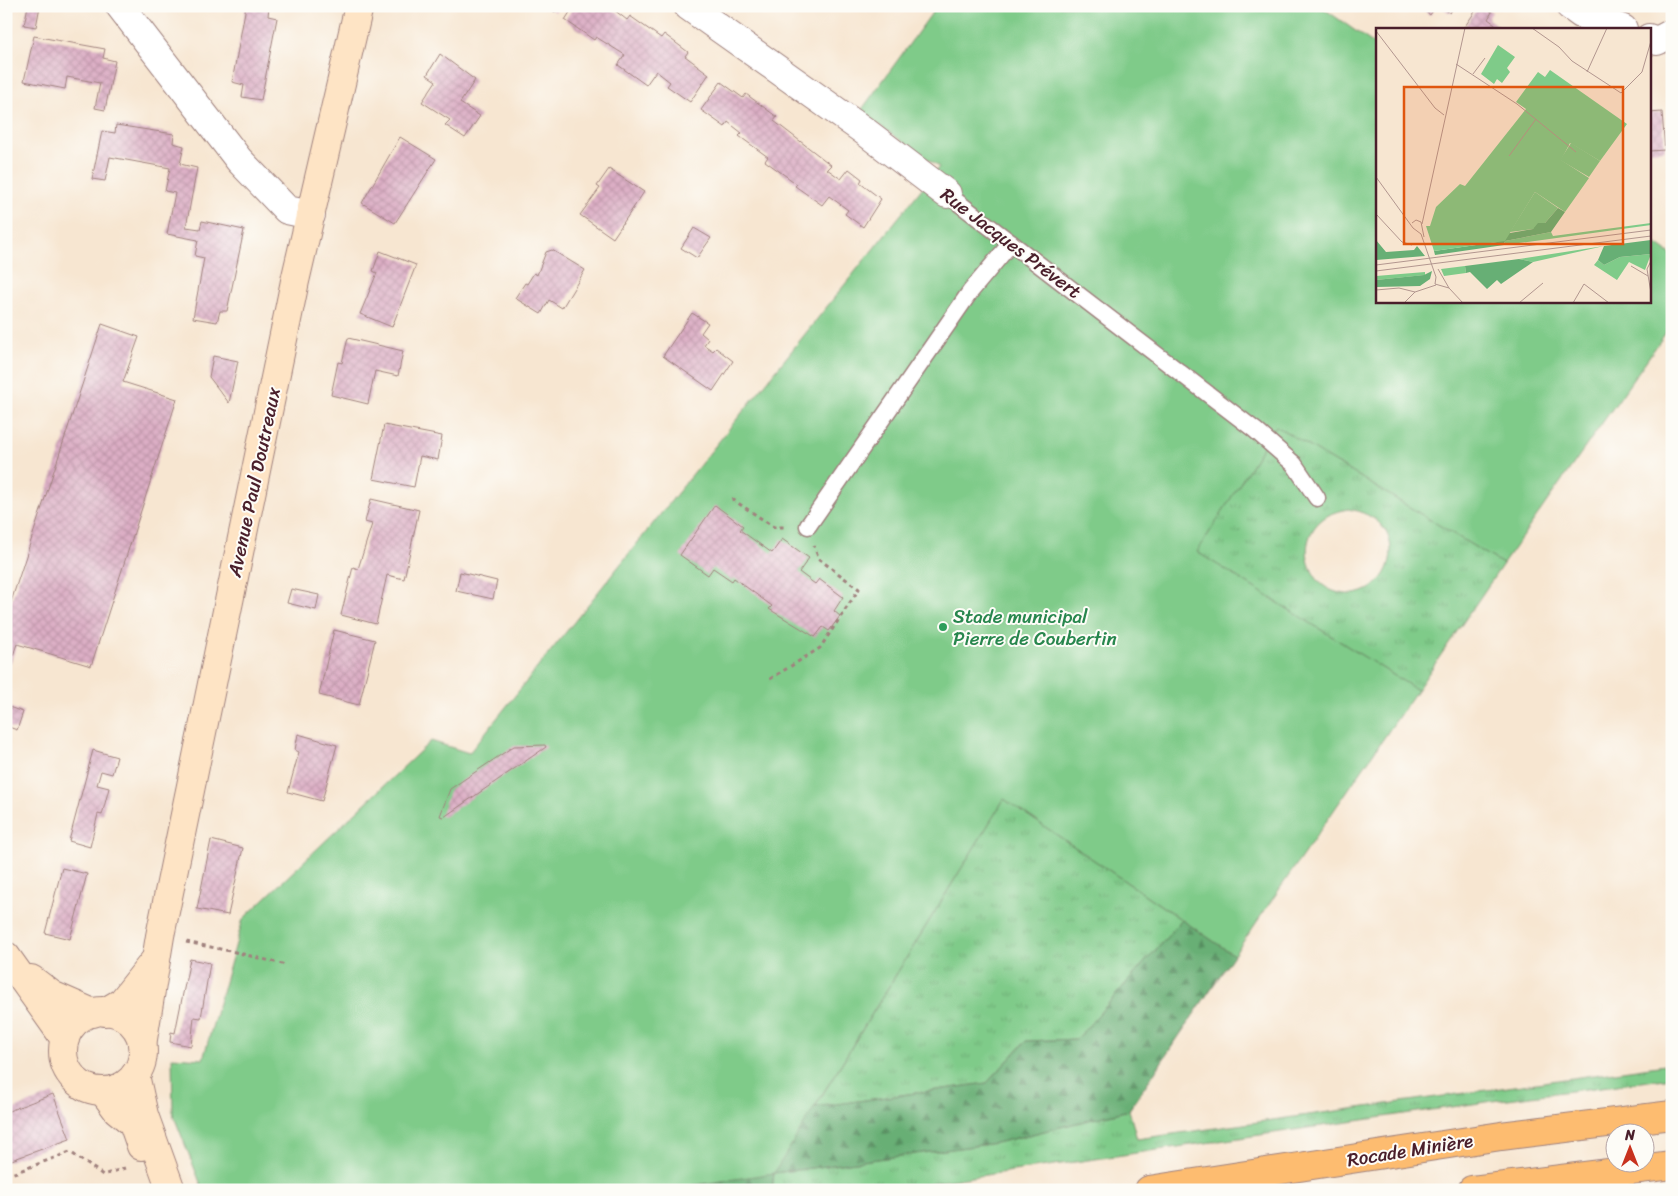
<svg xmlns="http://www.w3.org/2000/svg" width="1678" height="1196" font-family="Sriracha,sans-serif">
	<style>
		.grass { fill: url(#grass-tufts); stroke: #64755a; fill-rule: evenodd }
		.forest { fill: url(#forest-firs); stroke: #586750 }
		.pitch { fill: #7fcb89; stroke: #64755a }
		.building { fill: url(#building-cross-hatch) }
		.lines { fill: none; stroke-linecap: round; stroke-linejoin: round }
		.lane-casing { stroke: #a0827e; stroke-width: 19 }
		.street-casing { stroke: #a0827e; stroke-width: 30 }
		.secondary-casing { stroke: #a0827e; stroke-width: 30 }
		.highway-casing { stroke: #a0827e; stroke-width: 30 }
		.path { stroke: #a0827e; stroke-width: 3; stroke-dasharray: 4 4; stroke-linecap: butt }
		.lane { stroke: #fff; stroke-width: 16 }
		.street { stroke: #fff; stroke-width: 28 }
		.secondary { stroke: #fee4c5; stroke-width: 28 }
		.highway { stroke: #fdbc6f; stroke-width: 28 }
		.leisure-dot { fill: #2e9e5b; stroke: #fdfcf7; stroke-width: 2 }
		.labels { text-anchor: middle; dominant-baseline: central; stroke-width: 4; stroke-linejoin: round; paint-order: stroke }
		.street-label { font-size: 19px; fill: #4a1f2b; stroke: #fdfcf7 }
		.leisure-label { font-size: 19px; fill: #27864d; stroke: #fdfcf7; text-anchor: start }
		.inset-road { fill: none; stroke: #b2968f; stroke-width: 1 }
		.view { fill: #e0560e; fill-opacity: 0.15; stroke: #e0560e; stroke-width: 2.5 }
		.inset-edge { fill: none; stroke: #4a1f2b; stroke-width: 2.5 }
	</style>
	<defs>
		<pattern id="grass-tufts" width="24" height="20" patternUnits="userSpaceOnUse" patternTransform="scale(1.25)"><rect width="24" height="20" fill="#7fcb89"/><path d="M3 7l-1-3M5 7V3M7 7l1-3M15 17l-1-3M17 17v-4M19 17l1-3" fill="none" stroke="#6fae76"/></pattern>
		<pattern id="forest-firs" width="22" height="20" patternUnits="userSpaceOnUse" patternTransform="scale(1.25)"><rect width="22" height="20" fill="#67af75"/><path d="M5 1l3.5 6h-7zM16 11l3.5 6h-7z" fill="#578e60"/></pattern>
		<pattern id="building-cross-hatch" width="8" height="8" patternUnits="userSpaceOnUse" patternTransform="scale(1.25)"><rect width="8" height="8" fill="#dcaec5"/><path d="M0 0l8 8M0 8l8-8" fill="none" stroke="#be95a9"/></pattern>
	</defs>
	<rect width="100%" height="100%" fill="#fdfcf7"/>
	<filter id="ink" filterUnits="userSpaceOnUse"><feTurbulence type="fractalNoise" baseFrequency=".02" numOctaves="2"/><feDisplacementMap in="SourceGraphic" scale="10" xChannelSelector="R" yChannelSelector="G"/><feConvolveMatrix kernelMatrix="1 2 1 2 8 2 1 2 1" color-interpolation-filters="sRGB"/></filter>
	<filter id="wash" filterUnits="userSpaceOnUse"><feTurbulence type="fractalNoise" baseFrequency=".0096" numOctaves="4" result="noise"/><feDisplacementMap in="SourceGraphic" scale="20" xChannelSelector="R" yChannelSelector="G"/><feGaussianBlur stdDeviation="1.12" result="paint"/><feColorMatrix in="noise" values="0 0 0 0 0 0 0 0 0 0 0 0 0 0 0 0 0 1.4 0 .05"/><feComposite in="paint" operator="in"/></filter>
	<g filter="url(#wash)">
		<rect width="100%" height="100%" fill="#f7e6d1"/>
		<!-- grass -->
		<g class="grass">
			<path d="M1276 426 1503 564 1417 690 1197 552ZM1348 509C1421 521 1390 609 1336 592 1327 589 1320 584 1315 576 1300 553 1307 524 1333 513 1338 511 1343 510 1348 509Z"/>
			<polygon points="1004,799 1182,920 1077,1039 1026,1041 987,1083 815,1107"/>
			<polygon points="1672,1064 1672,1078 1500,1100 883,1190 772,1190 774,1173 996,1143 1129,1110 1137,1139"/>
		</g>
		<!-- forest -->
		<polygon class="forest" points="1182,920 1234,955 1129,1110 996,1143 774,1173 772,1190 663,1190 718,1182 724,1128 815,1107 987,1083 1026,1041 1077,1039"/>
		<!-- pitch -->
		<polygon class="pitch" points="937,6 1320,6 1377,46 1377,301 1649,301 1649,239 1672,255 1672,324 1503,564 1276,426 1197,552 1417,690 1234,955 1004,799 774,1173 663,1190 203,1190 173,1114 172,1057 203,1059 243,919 431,741 469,753 939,167 860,112"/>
		<g id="blocks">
			<!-- building -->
			<g class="building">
				<polygon points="28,6 40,6 36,27 24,25"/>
				<polygon points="246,6 269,6 268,16 277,18 261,100 242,97 244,85 232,82"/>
				<polygon points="546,6 559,6 555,12"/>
				<polygon points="574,6 609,6 627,20 630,16 661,38 664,34 688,52 685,56 709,74 690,102 667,86 670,82 656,71 646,85 618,65 625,55 596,37 594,40 565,20"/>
				<polygon points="1418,6 1436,6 1430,15"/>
				<polygon points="1440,6 1454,6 1450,13"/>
				<polygon points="1479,6 1484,6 1492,12 1488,19 1502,29 1463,29"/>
				<polygon points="34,36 105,49 103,58 115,61 105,110 95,108 100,83 67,77 65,89 24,81"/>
				<polygon points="440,54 475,80 460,103 480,116 465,138 445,125 450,120 422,102 436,81 427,75"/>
				<polygon points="721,82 743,98 746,94 777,117 774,121 831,165 827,169 841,179 849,169 862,179 860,183 881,199 863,227 845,214 848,210 829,196 822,205 795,186 797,184 765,161 768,157 739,136 742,133 728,122 725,127 701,110"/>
				<polygon points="1662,112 1665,150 1649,151 1649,113"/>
				<polygon points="116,125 174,134 173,143 184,146 180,164 197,168 186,227 200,229 202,221 244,230 227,311 220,311 217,322 193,318 204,258 195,256 198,240 167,234 175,193 165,191 170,168 110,157 105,181 92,179 102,131 115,133"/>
				<polygon points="400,137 436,159 395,223 362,203"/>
				<polygon points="609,169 644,192 613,238 580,215 600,188 597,186"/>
				<polygon points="694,228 711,238 697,258 681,248"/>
				<polygon points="552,250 585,270 562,308 549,300 541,314 515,298 525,283 527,284 534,273 537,275 546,252"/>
				<polygon points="380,251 416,265 392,327 360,314 377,273 373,271"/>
				<polygon points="692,313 708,323 701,333 708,339 704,345 713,351 716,348 733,361 713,391 663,356"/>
				<polygon points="102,324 139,337 123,382 177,399 91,666 17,644 10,664 6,663 6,617"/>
				<polygon points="348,338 403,351 398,376 375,371 368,404 331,395 338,362 342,363"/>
				<polygon points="213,356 238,361 229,403 209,377"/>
				<polygon points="384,425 442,436 438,460 420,456 414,487 373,479"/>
				<polygon points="371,499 419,510 404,579 387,575 376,624 341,615 353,567 358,569 372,524 365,522"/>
				<polygon points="715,505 743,526 740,530 772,553 782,539 809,558 799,572 815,584 819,579 843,597 834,611 840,616 829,631 823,627 815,637 769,609 772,606 734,578 732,581 713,568 708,575 680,555"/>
				<polygon points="460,572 497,581 493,599 456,591"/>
				<polygon points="291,589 319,595 316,610 287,603"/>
				<polygon points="334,630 375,640 359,705 319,695"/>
				<polygon points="6,706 23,712 17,730 6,726"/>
				<polygon points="298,734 337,745 322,801 288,792 299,752 295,750"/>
				<polygon points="545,745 546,747 444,817 440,816 450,789 514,746"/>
				<polygon points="93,750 117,757 112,774 101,771 97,785 109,788 102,815 98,814 90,847 69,841"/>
				<polygon points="211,840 243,848 228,915 197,909"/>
				<polygon points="62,868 87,874 70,939 45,933"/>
				<polygon points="190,959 210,963 201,1018 194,1017 191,1046 170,1042 171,1032 175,1033"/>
				<polygon points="53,1094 70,1139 6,1162 6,1112"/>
			</g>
		</g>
	</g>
	<g filter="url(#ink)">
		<use href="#blocks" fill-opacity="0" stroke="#a0827e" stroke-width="1"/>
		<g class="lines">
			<!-- lane casing -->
			<g class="lane-casing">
				<g id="lane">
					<polyline points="947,194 1255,430 1294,464 1317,498"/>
					<polyline points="808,526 970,292 1011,243"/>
				</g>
			</g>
			<!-- street casing -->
			<g class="street-casing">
				<g id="street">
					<polyline points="120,6 239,160 287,210 311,215"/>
					<polyline points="688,6 863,130 947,194"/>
					<polyline points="1570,6 1581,14 1623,29"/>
					<polyline points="1649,38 1657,41 1672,33"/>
				</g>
			</g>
			<!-- secondary casing -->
			<g class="secondary-casing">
				<g id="secondary">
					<polyline points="6,956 65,1039"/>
					<polyline points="31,979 52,995 93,1013"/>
					<circle cx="103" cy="1051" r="40"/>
					<polyline points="105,1012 122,1002 155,960"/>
					<polyline points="142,1045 160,936 295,281 359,6"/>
					<polyline points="135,1075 144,1115 171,1190"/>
					<polyline points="103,1091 117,1110 133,1123 141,1146"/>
				</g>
			</g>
			<!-- highway casing -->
			<g class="highway-casing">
				<g id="highway">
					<polyline points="1149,1190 1501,1136 1672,1115"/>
					<polyline points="1472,1190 1672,1165"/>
				</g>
			</g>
			<!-- path -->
			<g class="path">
				<polyline points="732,499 774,527 788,527"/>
				<polyline points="770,679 820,648 859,589 819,559 814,546"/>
				<polyline points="186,942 235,952 286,965"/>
				<polyline points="6,1176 70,1152 103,1175 125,1168"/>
			</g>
			<!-- lane -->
			<use href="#lane" class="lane"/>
			<!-- street -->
			<use href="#street" class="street"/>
			<!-- secondary -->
			<use href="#secondary" class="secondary"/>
			<!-- highway -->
			<use href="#highway" class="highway"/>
		</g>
	</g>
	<!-- markers -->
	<circle class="leisure-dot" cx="943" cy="627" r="5"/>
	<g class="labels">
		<!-- street labels -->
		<g class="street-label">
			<text transform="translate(1011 243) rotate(37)">Rue Jacques Prévert</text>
			<text transform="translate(254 482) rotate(-78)">Avenue Paul Doutreaux</text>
			<text transform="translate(1410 1150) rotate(-9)">Rocade Minière</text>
		</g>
		<!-- leisure labels -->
		<g class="leisure-label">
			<text x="953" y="616">Stade municipal<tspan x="953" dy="22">Pierre de Coubertin</tspan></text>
		</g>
	</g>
	<!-- overview -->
	<g transform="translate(1376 28)">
		<rect width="275" height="275" fill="#f7e6d1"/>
		<path d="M195 115 224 133 213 149 184 132ZM159 164 182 180 169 195 157 201 134 204ZM275 195V197L129 217V213L175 204 177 208ZM228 218 157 234 143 231 169 227ZM275 226 269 242 253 234 241 252 218 237 222 232 228 237 244 229ZM89 238 90 245 68 248 65 241ZM49 244V247L0 252V248Z" fill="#7fcb89"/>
		<path d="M182 180 189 184 175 204 129 213 128 217 59 227 58 223 121 214 122 207 157 201 162 195H169ZM0 212 10 224 38 222 41 218 49 228 0 232ZM275 212V226L244 229 228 237 222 232 228 218ZM143 231 157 234 125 256 121 252 111 261 94 244 90 245 89 238ZM56 243 54 251 44 258 0 259V252L48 247Z" fill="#67af75"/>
		<path d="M122 17 139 29 131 40 134 44 126 55 121 51 118 56 105 46ZM174 42 251 96 224 133 194 115 185 132 213 150 189 184 159 164 129 213 58 223 50 198H54L60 179 84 156 89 158 150 81 140 74 162 44 169 49Z" fill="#7fcb89"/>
		<path class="inset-road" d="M156 0 183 19 196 33 245 65 266 44 275 13M0 3 59 80 68 87M80 36 141 76 200 124M211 44 231 0M97 46 109 30M133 128 160 91M0 149 37 200 45 206 60 249M0 186 26 214 36 217M36 195 40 192 45 194 48 209M46 196 89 0M275 233 271 241 275 265M0 237 275 202M255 238 272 248M62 241 73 260 87 275M0 243 275 208M60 249 59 256 73 260M0 262 23 260 39 264M28 275 39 264 60 257M143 275 167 255M197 275 208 256 233 275"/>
		<path class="view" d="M28 59H247V216H28Z"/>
		<rect width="275" height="275" class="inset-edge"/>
	</g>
	<!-- margin -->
	<rect width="1678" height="1196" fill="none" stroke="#fdfcf7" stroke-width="25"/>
	<!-- north arrow -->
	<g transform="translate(1630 1148)"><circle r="24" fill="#fdfcf7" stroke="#b5a4a5"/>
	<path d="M0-4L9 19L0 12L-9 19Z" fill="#c8321e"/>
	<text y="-8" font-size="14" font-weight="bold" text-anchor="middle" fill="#4a1f2b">N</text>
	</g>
</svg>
